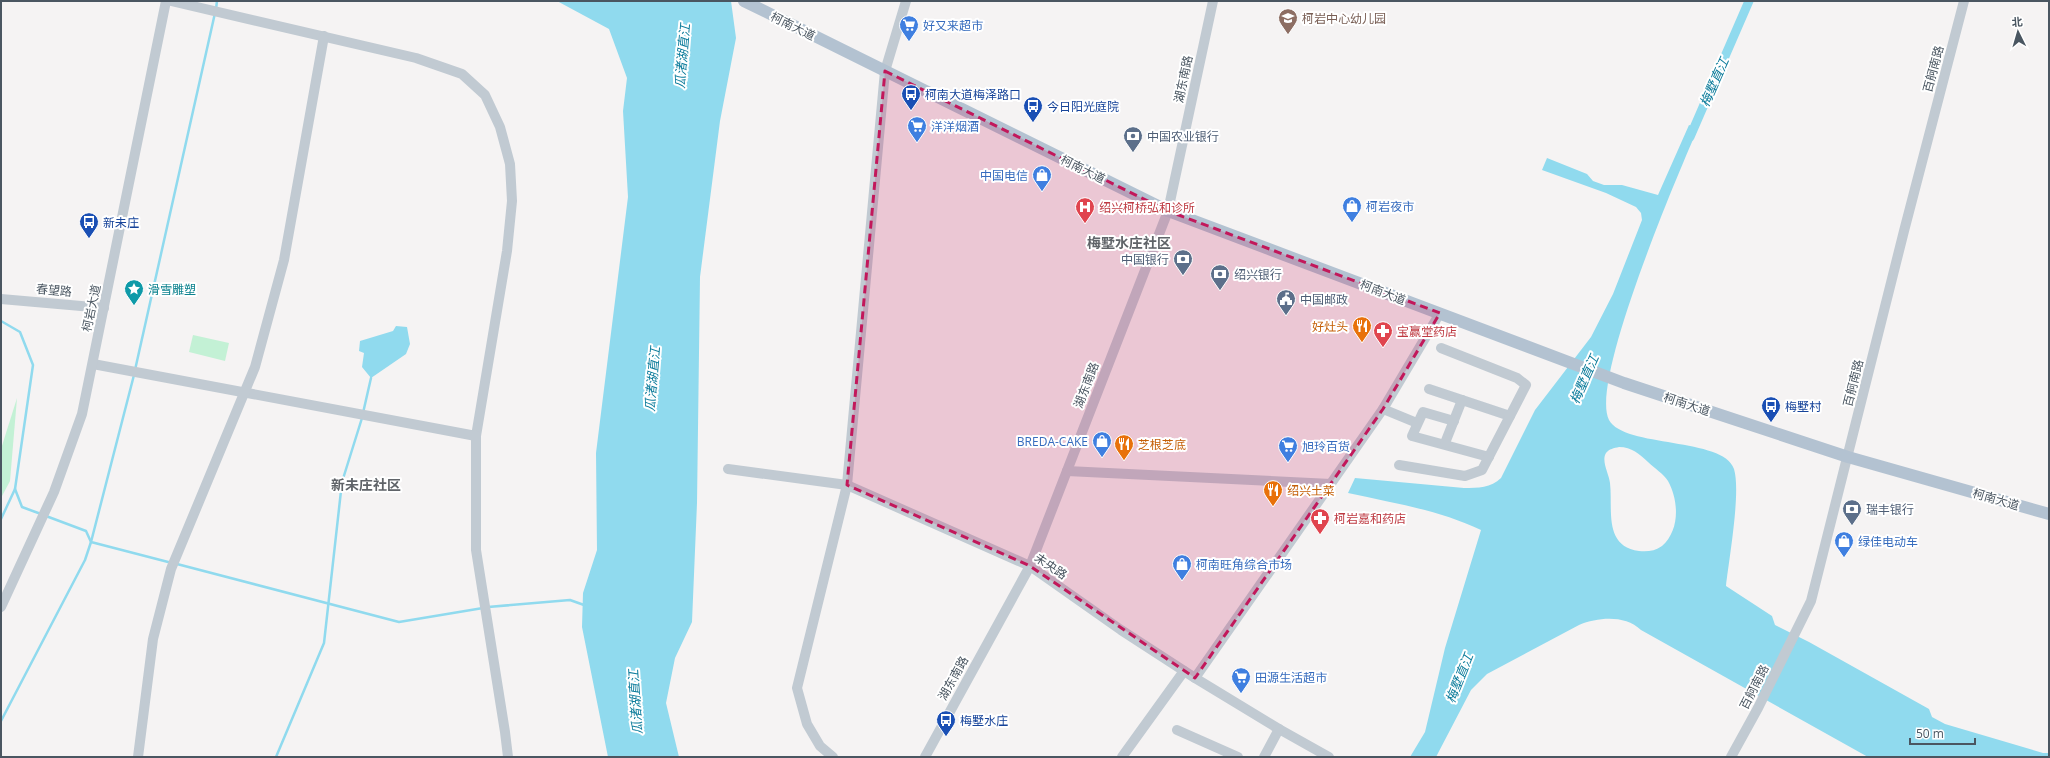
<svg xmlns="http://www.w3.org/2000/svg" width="2050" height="758" font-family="'Open Sans','Noto Sans SC',sans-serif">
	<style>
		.green { fill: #c3f1d5 }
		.water { fill: #90daee; fill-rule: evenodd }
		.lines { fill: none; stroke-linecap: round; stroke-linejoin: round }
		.stream { stroke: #90daee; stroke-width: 2.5 }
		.canal { stroke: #90daee; stroke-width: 9 }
		.minor { stroke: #c1cad2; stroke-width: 10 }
		.major { stroke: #b3c2d1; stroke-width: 12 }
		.marked { fill: #c2185b; fill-opacity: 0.2; stroke: #c2185b; stroke-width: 3; stroke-dasharray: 8 5; stroke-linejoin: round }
		.labels { text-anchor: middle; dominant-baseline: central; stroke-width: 4; stroke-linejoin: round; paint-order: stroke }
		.education-label { font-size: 12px; fill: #785e54; stroke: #fff; text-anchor: start }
		.shop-label { font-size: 12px; fill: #366cbe; stroke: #fff; text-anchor: start }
		.street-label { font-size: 12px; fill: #4a5661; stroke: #fff }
		.transit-label { font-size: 12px; fill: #164399; stroke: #fff; text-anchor: start }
		.service-label { font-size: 12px; fill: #4e5e75; stroke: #fff; text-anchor: start }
		.health-label { font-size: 12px; fill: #be3a42; stroke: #fff; text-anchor: start }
		.culture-label { font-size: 12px; fill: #0d838f; stroke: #fff; text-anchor: start }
		.food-label { font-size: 12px; fill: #c56008; stroke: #fff; text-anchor: start }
		.water-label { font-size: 13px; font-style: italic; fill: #0c7c9b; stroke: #fff }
		.quarter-label { font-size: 14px; font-weight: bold; fill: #5f6368; stroke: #fff }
	</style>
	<rect width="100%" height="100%" fill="#f5f3f3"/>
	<!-- green -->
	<g class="green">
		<polygon points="193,335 229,343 225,361 189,352"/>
		<polygon points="17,398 10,481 1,498 1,449"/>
	</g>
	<!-- water -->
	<g class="water">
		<polygon points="557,1 731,1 736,38 720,121 700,277 697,503 692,622 675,658 666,703 679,757 608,757 582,627 583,593 597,550 596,453 628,197 623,111 627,78 609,29"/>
		<path d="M1689 125 1698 128C1678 174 1589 382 1609 420 1624 448 1724 437 1734 469 1741 492 1729 559 1726 586L1772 616 1775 625 1809 642 1929 709 1932 717 1945 724 2043 753H2049V757H1868L1641 630C1625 615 1599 617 1579 625L1487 674 1471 690 1436 757H1410L1425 732 1445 648 1481 530C1439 510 1393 503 1348 493L1355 478 1464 488C1478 488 1491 488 1501 478L1535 410 1591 337 1613 294 1642 220 1641 213 1636 207 1606 193 1542 170 1547 158 1587 174 1593 181 1604 185H1622L1658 195ZM1619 447C1632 447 1639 454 1648 462 1654 468 1664 474 1668 481 1679 501 1680 530 1662 546 1655 551 1647 552 1639 551 1603 546 1613 509 1610 483 1609 474 1601 461 1606 453 1609 449 1614 448 1619 447Z"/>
		<polygon points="396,326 407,327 410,344 406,354 371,378 362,367 364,353 359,351 360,341 393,331"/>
	</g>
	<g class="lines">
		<!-- stream -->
		<g class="stream">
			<polyline points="216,9 217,1"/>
			<polyline points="1,321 20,332 33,365 15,489 22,507 41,514"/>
			<polyline points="135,370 215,13"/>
			<polyline points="134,375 91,542 172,563"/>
			<polyline points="363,413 371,378"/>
			<polyline points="1,519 15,489"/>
			<polyline points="177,564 399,622 483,608"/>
			<polyline points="488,607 570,600 584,605"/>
			<polyline points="1,721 85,560 91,542 86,531 46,516"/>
			<polyline points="276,757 324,643 342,482 362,418"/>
		</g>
		<!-- canal -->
		<polyline class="canal" points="1690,137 1749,1"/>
		<!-- minor -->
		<g class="minor">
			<polyline points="171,1 416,58 462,74 485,95 500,127 510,164 512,201 507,251 476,436 476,550 505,732 508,757"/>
			<polyline points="1,299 104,308"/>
			<polyline points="93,364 476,436"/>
			<polyline points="1429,389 1510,416"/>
			<polyline points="1383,409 1417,423"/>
			<polyline points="1454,421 1423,412 1412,436 1489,457"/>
			<polyline points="1445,443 1462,400"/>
			<polyline points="1399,465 1465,476 1482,470 1526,385 1517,378 1441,348"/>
			<polyline points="728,469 847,485 1030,566 1121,630 1195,678 1279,729 1329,757"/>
			<polyline points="1067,471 1331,484"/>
			<polyline points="1,607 54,492 82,414 166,1"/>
			<polyline points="1195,678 1383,409 1440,313"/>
			<polyline points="1177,730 1238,757"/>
			<polyline points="138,757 153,639 171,569 255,367 284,260 324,36"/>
			<polyline points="833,757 820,746 807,724 797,688 847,485 885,71 906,1"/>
			<polyline points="925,757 1030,566 1168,211 1213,1"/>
			<polyline points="1122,757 1184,671"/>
			<polyline points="1264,757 1279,729"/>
			<polyline points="1731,757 1758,708 1811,601 1904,231 1964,1"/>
		</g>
		<!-- major -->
		<polyline class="major" points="744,1 1168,211 1624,383 1848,457 2049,514"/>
	</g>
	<!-- marked area -->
	<path class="marked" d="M885 71 1168 211 1440 313 1383 409 1195 678 1030 566 847 485Z"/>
	<!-- icons -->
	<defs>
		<g id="school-pin" transform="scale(1)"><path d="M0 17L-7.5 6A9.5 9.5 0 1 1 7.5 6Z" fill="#8d6e63" stroke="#fff"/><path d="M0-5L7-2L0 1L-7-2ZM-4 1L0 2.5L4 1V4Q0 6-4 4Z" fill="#fff"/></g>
		<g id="supermarket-pin" transform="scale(1)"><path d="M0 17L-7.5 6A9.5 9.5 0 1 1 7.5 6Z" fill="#3f7fe0" stroke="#fff"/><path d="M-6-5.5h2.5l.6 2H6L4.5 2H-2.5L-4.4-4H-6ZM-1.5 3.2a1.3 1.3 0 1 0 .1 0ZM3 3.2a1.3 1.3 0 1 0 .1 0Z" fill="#fff"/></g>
		<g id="bus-pin" transform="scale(1)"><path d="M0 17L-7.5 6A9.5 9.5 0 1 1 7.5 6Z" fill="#1a4fb4" stroke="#fff"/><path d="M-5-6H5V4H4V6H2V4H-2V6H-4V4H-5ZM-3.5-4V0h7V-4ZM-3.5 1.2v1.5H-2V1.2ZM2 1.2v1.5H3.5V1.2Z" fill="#fff"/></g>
		<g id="bank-pin" transform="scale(1)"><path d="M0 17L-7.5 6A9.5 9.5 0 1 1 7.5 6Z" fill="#5c6f8a" stroke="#fff"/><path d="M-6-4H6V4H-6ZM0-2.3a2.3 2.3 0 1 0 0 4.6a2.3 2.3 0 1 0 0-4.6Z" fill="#fff"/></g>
		<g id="shop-pin" transform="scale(1)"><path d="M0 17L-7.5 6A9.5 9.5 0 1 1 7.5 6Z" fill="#3f7fe0" stroke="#fff"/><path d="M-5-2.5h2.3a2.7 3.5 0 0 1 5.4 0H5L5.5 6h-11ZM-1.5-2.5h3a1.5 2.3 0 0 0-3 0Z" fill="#fff"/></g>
		<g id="hospital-pin" transform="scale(1)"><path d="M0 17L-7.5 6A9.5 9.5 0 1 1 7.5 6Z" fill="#e0444e" stroke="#fff"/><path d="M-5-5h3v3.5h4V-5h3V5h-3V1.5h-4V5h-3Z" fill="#fff"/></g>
		<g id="sight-pin" transform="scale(1)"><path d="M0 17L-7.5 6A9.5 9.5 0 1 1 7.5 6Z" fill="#0f9aa8" stroke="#fff"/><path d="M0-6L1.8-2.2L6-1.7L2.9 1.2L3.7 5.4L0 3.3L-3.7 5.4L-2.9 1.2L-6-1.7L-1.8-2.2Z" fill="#fff"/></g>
		<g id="civic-pin" transform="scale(1)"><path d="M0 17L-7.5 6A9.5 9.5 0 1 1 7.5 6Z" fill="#5c6f8a" stroke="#fff"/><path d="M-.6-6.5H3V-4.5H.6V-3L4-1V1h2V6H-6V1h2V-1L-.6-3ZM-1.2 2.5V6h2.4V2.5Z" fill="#fff"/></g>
		<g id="restaurant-pin" transform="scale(1)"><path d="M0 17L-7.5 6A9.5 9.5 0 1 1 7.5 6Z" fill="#e8710a" stroke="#fff"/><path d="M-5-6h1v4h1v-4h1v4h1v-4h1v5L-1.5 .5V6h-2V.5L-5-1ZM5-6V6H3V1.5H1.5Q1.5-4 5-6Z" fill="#fff"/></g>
		<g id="pharmacy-pin" transform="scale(1)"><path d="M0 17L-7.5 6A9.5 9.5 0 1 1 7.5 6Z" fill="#e0444e" stroke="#fff"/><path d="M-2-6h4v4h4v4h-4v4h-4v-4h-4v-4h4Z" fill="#fff"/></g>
	</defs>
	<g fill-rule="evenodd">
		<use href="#school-pin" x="1288" y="18"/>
		<use href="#supermarket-pin" x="909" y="25"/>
		<use href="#bus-pin" x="911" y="94"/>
		<use href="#bus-pin" x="1033" y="106"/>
		<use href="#supermarket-pin" x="917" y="126"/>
		<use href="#bank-pin" x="1133" y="136"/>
		<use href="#shop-pin" x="1042" y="175"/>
		<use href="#shop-pin" x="1352" y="206"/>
		<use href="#hospital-pin" x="1085" y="207"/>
		<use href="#bus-pin" x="89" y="222"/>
		<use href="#bank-pin" x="1183" y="259"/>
		<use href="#bank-pin" x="1220" y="274"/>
		<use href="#sight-pin" x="134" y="289"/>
		<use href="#civic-pin" x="1286" y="299"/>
		<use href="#restaurant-pin" x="1362" y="326"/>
		<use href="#pharmacy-pin" x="1383" y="331"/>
		<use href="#bus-pin" x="1771" y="406"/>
		<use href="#shop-pin" x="1102" y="441"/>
		<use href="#restaurant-pin" x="1124" y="444"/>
		<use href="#supermarket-pin" x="1288" y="446"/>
		<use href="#restaurant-pin" x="1273" y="490"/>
		<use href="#bank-pin" x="1852" y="509"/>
		<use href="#pharmacy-pin" x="1320" y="518"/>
		<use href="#shop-pin" x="1844" y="541"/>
		<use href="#shop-pin" x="1182" y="564"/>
		<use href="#supermarket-pin" x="1241" y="677"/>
		<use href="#bus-pin" x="946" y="720"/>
	</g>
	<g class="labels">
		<!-- education labels -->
		<g class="education-label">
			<text x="1302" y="18">柯岩中心幼儿园</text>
		</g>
		<!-- shop labels -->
		<g class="shop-label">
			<text x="923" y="25">好又来超市</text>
			<text x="931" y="126">洋洋烟酒</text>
			<text x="1028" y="175" text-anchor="end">中国电信</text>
			<text x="1366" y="206">柯岩夜市</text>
			<text x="1088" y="441" text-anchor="end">BREDA-CAKE</text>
			<text x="1302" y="446">旭玲百货</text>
			<text x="1858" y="541">绿佳电动车</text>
			<text x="1196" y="564">柯南旺角综合市场</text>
			<text x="1255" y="677">田源生活超市</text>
		</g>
		<!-- street labels -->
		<g class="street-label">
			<text transform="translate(793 26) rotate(26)">柯南大道</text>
			<text transform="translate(1933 69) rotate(-75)">百舸南路</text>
			<text transform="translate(1183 79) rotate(-78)">湖东南路</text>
			<text transform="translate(1083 169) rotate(26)">柯南大道</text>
			<text transform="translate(54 290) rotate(5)">春望路</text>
			<text transform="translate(1383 292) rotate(21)">柯南大道</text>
			<text transform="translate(91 308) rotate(-78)">柯岩大道</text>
			<text transform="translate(1853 383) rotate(-76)">百舸南路</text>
			<text transform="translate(1086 385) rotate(-69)">湖东南路</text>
			<text transform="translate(1687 404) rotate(18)">柯南大道</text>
			<text transform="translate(1996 499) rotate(16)">柯南大道</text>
			<text transform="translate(1051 566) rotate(34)">未央路</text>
			<text transform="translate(953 678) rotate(-61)">湖东南路</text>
			<text transform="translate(1754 687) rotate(-63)">百舸南路</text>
		</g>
		<!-- transit labels -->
		<g class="transit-label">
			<text x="925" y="94">柯南大道梅泽路口</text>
			<text x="1047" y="106">今日阳光庭院</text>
			<text x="103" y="222">新未庄</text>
			<text x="1785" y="406">梅墅村</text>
			<text x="960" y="720">梅墅水庄</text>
		</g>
		<!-- service labels -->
		<g class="service-label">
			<text x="1147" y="136">中国农业银行</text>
			<text x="1169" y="259" text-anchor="end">中国银行</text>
			<text x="1234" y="274">绍兴银行</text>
			<text x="1300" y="299">中国邮政</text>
			<text x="1866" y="509">瑞丰银行</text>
		</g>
		<!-- health labels -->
		<g class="health-label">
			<text x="1099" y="207">绍兴柯桥弘和诊所</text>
			<text x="1397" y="331">宝赢堂药店</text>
			<text x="1334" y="518">柯岩嘉和药店</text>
		</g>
		<!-- culture labels -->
		<g class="culture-label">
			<text x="148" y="289">滑雪雕塑</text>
		</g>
		<!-- food labels -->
		<g class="food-label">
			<text x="1348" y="326" text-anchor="end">好灶头</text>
			<text x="1138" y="444">芝根芝底</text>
			<text x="1287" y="490">绍兴土菜</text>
		</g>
		<!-- water labels -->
		<g class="water-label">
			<text transform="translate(682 56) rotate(-85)">瓜渚湖直江</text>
			<text transform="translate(1714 82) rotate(-66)">梅墅直江</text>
			<text transform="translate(652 379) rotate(-85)">瓜渚湖直江</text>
			<text transform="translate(1584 379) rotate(-66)">梅墅直江</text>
			<text transform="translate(1459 678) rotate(-68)">梅墅直江</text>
			<text transform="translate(635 702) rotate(-94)">瓜渚湖直江</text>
		</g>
		<!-- quarter labels -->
		<g class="quarter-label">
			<text x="1129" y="242">梅墅水庄社区</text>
			<text x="366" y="484">新未庄社区</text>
		</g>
	</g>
	<!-- border -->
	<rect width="2050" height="758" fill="none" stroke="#4a5661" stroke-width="4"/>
	<!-- north arrow -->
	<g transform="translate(2018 32) rotate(355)" stroke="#ffffff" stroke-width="3" paint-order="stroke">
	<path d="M0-3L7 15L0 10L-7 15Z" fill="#4a5661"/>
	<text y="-6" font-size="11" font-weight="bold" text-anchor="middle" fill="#4a5661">北</text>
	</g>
	<!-- scale -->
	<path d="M1910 738v6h65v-6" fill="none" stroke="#4a5661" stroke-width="2"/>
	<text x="1916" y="738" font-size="12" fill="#4a5661" stroke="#ffffff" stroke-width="3" paint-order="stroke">50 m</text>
</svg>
